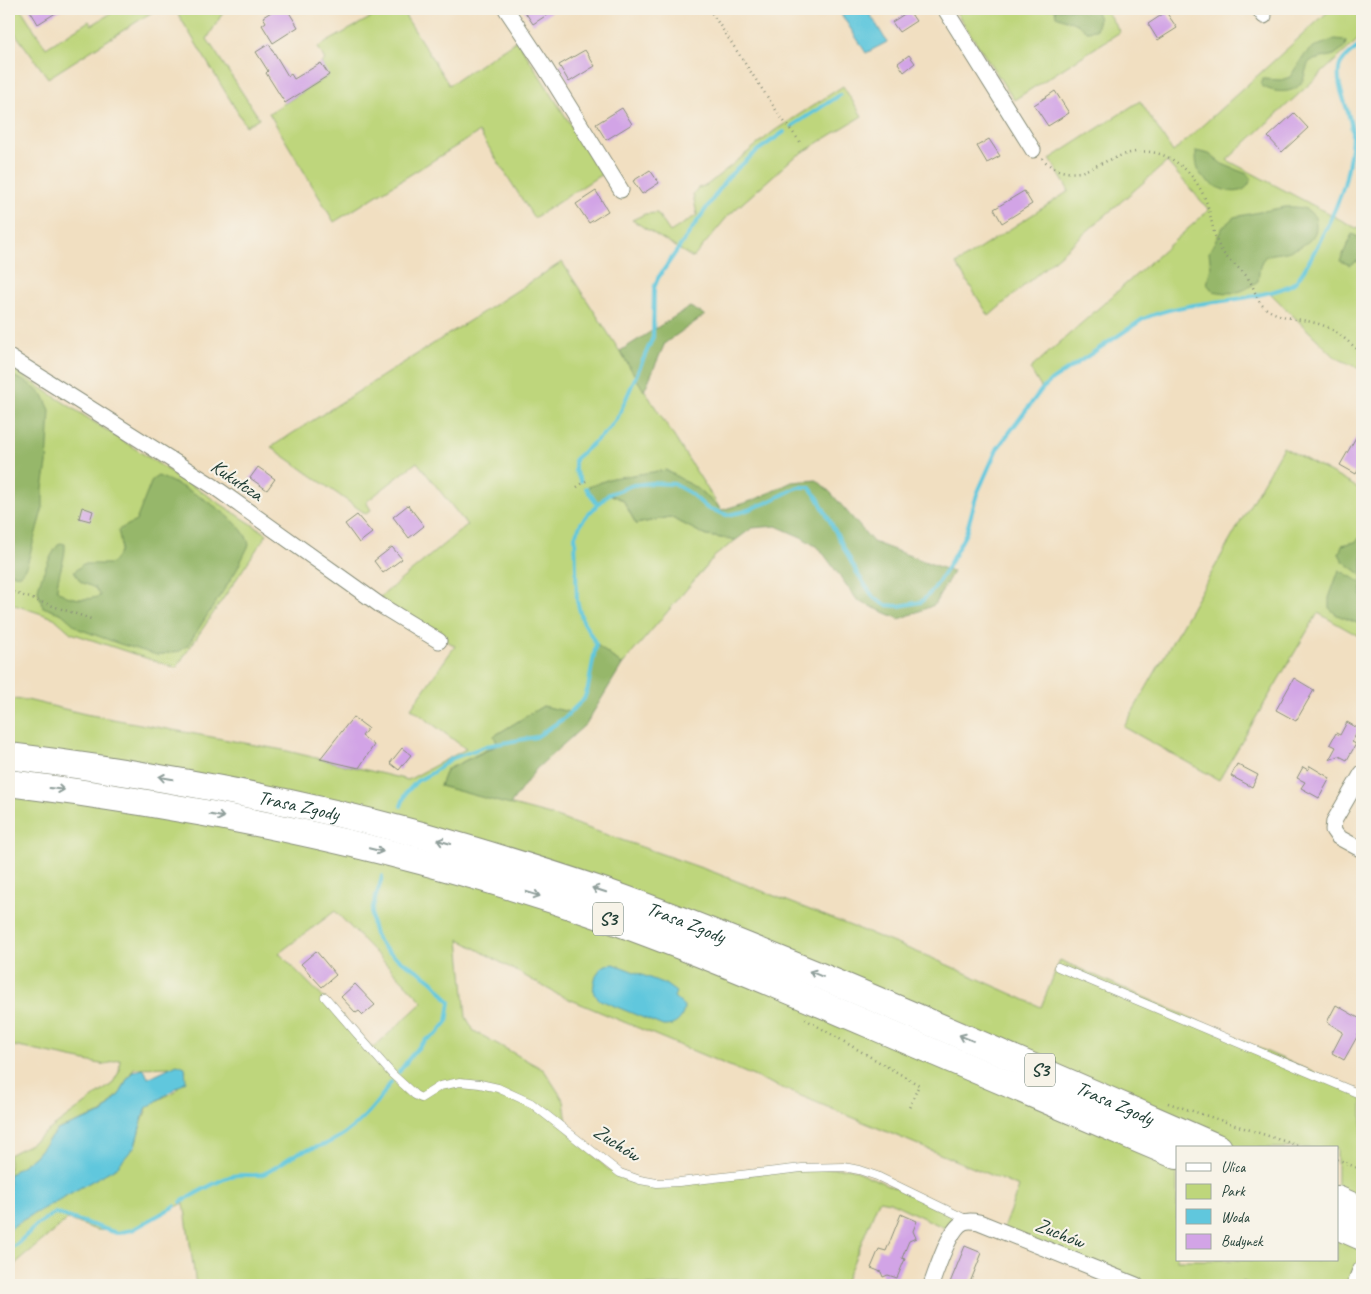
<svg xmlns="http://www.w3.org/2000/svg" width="1371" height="1294" font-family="Caveat,sans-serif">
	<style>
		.green { fill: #bed67b; stroke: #6e8a58; fill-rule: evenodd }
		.forest { fill: #96b76b; stroke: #5a7a50 }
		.water { fill: #60c7dd; stroke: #408288 }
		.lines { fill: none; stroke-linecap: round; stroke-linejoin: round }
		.stream { stroke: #60c7dd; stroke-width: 4 }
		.building { fill: #d2a4e6 }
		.lane-casing { stroke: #888e7a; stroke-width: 9 }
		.street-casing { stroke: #888e7a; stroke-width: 17 }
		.secondary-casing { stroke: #888e7a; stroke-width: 22 }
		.highway-casing { stroke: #888e7a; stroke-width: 28 }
		.path { stroke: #888e7a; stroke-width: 2.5; stroke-dasharray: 1 4; stroke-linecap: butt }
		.lane { stroke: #fff; stroke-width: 8 }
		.street { stroke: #fff; stroke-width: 15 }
		.secondary { stroke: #fff; stroke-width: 20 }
		.highway { stroke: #fff; stroke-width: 26 }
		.oneway { stroke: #8f9e9a }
		.labels { text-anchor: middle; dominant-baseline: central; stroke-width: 4.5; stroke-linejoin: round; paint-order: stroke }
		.shield { fill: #f7f3e8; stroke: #60746a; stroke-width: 1 }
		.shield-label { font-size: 19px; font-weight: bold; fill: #1f3d34 }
		.street-label { font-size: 20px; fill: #1f3d34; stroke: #f7f3e8 }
	</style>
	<rect width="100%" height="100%" fill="#f7f3e8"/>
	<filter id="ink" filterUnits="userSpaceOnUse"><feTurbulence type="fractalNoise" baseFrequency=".02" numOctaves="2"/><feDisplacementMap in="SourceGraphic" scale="10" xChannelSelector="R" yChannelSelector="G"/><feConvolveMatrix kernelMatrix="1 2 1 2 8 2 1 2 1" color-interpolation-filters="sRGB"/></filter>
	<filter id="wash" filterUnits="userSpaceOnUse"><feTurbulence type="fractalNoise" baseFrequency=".0096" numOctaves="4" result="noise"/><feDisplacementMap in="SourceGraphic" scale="20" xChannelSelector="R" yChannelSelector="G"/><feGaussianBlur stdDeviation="1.12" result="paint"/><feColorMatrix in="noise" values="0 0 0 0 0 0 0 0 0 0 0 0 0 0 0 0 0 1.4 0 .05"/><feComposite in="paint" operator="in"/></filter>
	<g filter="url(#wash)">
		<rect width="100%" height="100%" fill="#f1dfc1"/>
		<!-- green -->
		<g class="green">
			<polygon points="9,9 21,9 46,48 89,21 92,25 118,9 157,9 48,78 9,25"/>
			<polygon points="175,9 225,9 207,39 259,118 246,126"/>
			<polygon points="386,9 401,9 449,85 517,40 602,174 534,218 479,132 334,222 269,113 328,76 321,63 325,60 318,47"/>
			<polygon points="954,9 1105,9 1120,32 1014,100"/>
			<path d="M1331 9H1362V36L1227 160 1358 229 1362 222V370L1335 357 1269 292C1228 303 1182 301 1143 319L1052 380 1042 389 1030 369 1209 210 1167 162 989 316 956 264 1069 191 1050 159 1140 101 1173 152Z"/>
			<polygon points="843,86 862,116 792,159 728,216 693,258 632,220 645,214 657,213 670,232 697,215 693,194 698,188 707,185 774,131"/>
			<path d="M562 262C616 344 668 428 721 510L698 489 612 478 586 488 597 504 609 494 623 500 636 524 670 517 707 536 736 540 715 556 622 665 596 644 588 688 584 699 570 713 543 706 494 736 498 744 446 770 440 786 550 815 716 873 932 958 1041 1007 1060 960 1362 1094V1285H1252L1242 1281 1241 1285H1144L1002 1231 1019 1187 557 994 459 939 466 1017 474 1031 544 1070 564 1101 568 1131 609 1170 631 1182 656 1186 783 1170 850 1168 962 1218 947 1229 890 1202 879 1200 844 1285H196L184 1203 126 1232 96 1230 68 1219 16 1263 9 1282V1229L133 1148 148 1105 176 1091 186 1070 171 1067 134 1068 126 1081 121 1092 102 1113 57 1130 34 1157 9 1175V1155L30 1144 112 1084 119 1072 120 1059 105 1065 9 1045V699L27 700 85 714 283 750 408 780 466 749 411 708 455 646 379 598 467 525 417 462 366 502 371 510 366 514 271 447ZM335 911 423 1002 373 1048 279 953ZM1177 1148H1337V1260H1177Z"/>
			<polygon points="9,367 267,534 176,668 71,633 54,618 9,603"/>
			<polygon points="1283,447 1362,490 1362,638 1318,613 1219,780 1124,727"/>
		</g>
		<!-- forest -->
		<g class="forest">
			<polygon points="1055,9 1095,9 1099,19 1096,30 1087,31 1077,24 1056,16"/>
			<path d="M1335 39 1344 40 1346 42 1345 47 1334 55 1310 61C1305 68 1306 76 1301 83 1293 95 1271 93 1261 85L1263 79 1281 80 1290 77 1304 55 1312 48Z"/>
			<path d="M1196 151 1209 154 1222 164 1247 174 1251 179C1244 203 1212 188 1201 175 1196 168 1196 159 1196 151Z"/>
			<path d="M1285 207C1293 207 1305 206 1311 213 1316 217 1316 220 1316 226 1317 240 1298 249 1286 252 1279 254 1269 253 1264 258 1259 264 1259 274 1258 281 1242 293 1234 295 1213 291L1207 284 1211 267 1209 252 1223 227 1234 217Z"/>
			<polygon points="1352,234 1362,239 1362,259 1350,265 1340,261"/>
			<polygon points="690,307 705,315 665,343 644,391 620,351"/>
			<polygon points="9,374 28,383 43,395 50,410 47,464 43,488 43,507 27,565 20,575 9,573"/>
			<polygon points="666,470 698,489 722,510 754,500 792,482 817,480 831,493 873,542 953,572 934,605 900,619 858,601 820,549 801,537 776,526 752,528 736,540 707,536 670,517 636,524 623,500 609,494 597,504 586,488 612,478"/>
			<path d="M158 476C182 485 245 518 249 545L236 571 188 645 180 651 157 655 120 644 79 629 62 614 43 607C42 602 39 596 38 591 38 581 53 549 60 543L65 544C66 560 57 574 57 590 68 600 86 601 100 596L95 588 81 582 74 572 83 564H110C123 552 122 547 118 530L136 521 152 480Z"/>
			<polygon points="1362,536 1362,575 1343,561 1339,554 1342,545 1355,542"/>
			<polygon points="1339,570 1362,583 1362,625 1337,615 1329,608 1329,598"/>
			<polygon points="596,644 622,665 586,724 536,769 510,805 440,786 446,770 498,745 494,736 543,706 570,712 584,699 588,688"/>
		</g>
		<!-- water -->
		<g class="water">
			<polygon points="838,9 867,9 887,42 866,53"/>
			<path d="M614 964 665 984 676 992 674 997 684 1006C684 1018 676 1027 663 1026L600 1000 594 994C592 985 596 969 606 965 608 964 611 965 614 964Z"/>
			<polygon points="177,1064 185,1067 186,1081 145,1109 135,1146 117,1167 16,1224 9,1231 9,1175 34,1157 57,1130 103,1113 121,1092 126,1081 133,1071 144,1069 148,1078"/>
		</g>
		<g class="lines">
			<!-- stream -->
			<g class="stream">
				<polyline points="792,126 840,95"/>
				<polyline points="581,481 575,471 575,459 606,432 618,417 653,337 654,288 658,278 728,177 757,151 784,132"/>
				<polyline points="586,488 597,504"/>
				<path d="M401 806 406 793 417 781 432 773 451 759 486 746 536 737 563 719 584 699 588 688 596 644 582 619 577 601 575 536 581 523 588 514 609 494 633 485 651 483 674 484 690 493 707 508 727 515 742 512 766 503 798 487H809L818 498 857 573 874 598 886 605 899 606 921 602 933 590 946 570 966 533 977 494 997 449 1042 389 1052 380 1143 319C1180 302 1223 304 1262 294 1272 292 1285 289 1294 283 1305 274 1333 215 1339 199 1346 184 1352 149 1352 132 1351 111 1336 90 1339 69 1340 59 1355 50 1362 44"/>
				<path d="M382 876C380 888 373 901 372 913 369 954 408 960 432 981 439 987 444 995 450 1002L447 1022 437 1034 426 1040 414 1052 399 1072"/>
				<path d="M181 1202C197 1193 214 1182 232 1176 242 1173 253 1177 263 1174 277 1169 288 1156 303 1151 311 1148 320 1147 328 1143 354 1131 376 1106 391 1082"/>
				<polyline points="9,1249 17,1244 37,1225 55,1213 117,1233 132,1230 175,1206"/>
			</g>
		</g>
		<g id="blocks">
			<!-- building -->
			<g class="building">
				<polygon points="29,9 62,9 38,24"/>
				<polygon points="276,9 287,9 298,27 273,43 262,25 266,22 263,17"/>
				<polygon points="523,9 556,9 533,24"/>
				<polygon points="909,11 916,21 899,32 892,22"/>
				<polygon points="1166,12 1177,28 1158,40 1148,24"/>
				<polygon points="269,44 288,76 291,74 294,79 321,63 329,75 285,103 266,73 268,71 256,52"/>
				<polygon points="585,50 595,66 569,82 559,65"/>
				<polygon points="909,55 915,63 904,72 898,63"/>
				<polygon points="1055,91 1069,113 1048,126 1034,105"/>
				<polygon points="622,108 632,124 606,140 596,124"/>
				<polygon points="1294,113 1308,128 1282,152 1268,137"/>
				<polygon points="989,139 1000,156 987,163 977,146"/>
				<polygon points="650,170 659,183 642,194 633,181"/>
				<polygon points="596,191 608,211 589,223 576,204"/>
				<polygon points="1024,191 1032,204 1002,223 994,209"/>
				<polygon points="1362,427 1362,463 1356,474 1340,465"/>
				<polygon points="258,467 275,479 267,490 250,478"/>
				<polygon points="408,505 424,526 409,538 393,517"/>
				<polygon points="82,507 93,511 90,521 79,518"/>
				<polygon points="357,515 372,533 359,543 345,524"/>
				<polygon points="392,547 402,559 383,573 374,561"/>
				<polygon points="1294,678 1314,690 1296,721 1276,710"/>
				<polygon points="353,717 368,728 362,736 374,745 359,768 320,759"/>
				<polygon points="1347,722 1359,729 1352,742 1356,744 1347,760 1339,756 1329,760 1336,747 1330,744 1336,733 1340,735"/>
				<polygon points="402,748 411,755 399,770 390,763"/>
				<polygon points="1237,764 1258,775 1252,787 1231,776"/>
				<polygon points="1310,766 1330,778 1319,798 1301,788 1305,782 1297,778 1303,767 1308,770"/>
				<polygon points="316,951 336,975 322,987 301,964"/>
				<polygon points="355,984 375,1005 363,1015 359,1011 356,1013 341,997"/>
				<polygon points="1336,1005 1362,1020 1362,1028 1344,1060 1332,1053 1343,1032 1327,1022"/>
				<polygon points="901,1214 917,1221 913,1231 916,1238 909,1241 902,1258 905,1259 897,1278 888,1275 883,1277 881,1272 871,1268 879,1249 886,1251"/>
				<polygon points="965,1246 982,1253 969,1285 949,1285"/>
			</g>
		</g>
	</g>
	<g filter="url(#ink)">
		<use href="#blocks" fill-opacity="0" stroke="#888e7a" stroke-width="1"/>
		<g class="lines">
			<!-- lane casing -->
			<g class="lane-casing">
				<g id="lane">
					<polyline points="1058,967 1362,1095"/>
					<polyline points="325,997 392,1074 415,1095 421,1098 440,1086 460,1082 480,1084 498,1088 531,1103 620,1173 640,1180 657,1183 679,1182 802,1168 844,1167 859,1170 877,1176 968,1220"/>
				</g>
			</g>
			<!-- street casing -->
			<g class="street-casing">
				<g id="street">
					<polyline points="506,9 544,66 621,190"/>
					<polyline points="945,9 1033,150"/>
					<polyline points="1259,9 1264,16"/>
					<polyline points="9,357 213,486 380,605 439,641"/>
					<polyline points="1362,773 1334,821 1333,830 1338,837 1362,850"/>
					<path d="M931 1285C937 1270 949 1228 964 1222 969 1220 974 1221 979 1222L1136 1285"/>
				</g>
			</g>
			<!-- secondary casing -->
			<g class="secondary-casing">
				<polyline id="secondary" points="1357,1285 1362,1272"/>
			</g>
			<!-- highway casing -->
			<g class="highway-casing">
				<g id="highway">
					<path id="s1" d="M9 756C147 773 284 798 418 834 482 852 546 872 609 893 680 918 749 947 818 975 952 1031 1086 1090 1219 1148"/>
					<path d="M9 783C209 808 409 849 600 916 693 949 784 988 875 1027 976 1070 1077 1113 1177 1156"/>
					<polyline points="1337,1199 1362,1210"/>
					<polyline points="1337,1226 1362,1237"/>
				</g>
			</g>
			<!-- path -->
			<g class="path">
				<polyline points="709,9 780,116 801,143"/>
				<path d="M1042 158C1052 170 1065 174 1081 172 1097 166 1113 157 1130 153 1165 145 1194 170 1206 201 1212 216 1212 234 1220 248 1227 261 1240 267 1248 278 1254 286 1256 299 1262 305 1276 319 1300 318 1319 324 1336 329 1348 342 1362 353"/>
				<polyline points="577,487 586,481"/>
				<polyline points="9,591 91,619"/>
				<polyline points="805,1019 919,1085 909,1108"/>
				<polyline points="1168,1103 1305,1148"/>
				<polyline points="1337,1159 1362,1170"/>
			</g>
			<!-- lane -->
			<use href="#lane" class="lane"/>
			<!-- street -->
			<use href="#street" class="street"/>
			<!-- secondary -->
			<use href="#secondary" class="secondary"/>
			<!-- highway -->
			<use href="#highway" class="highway"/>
		</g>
		<!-- one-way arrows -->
		<defs><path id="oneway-shaft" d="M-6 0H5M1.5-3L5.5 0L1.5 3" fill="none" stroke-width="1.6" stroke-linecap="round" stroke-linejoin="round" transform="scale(1.25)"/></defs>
		<g class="oneway">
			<use href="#oneway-shaft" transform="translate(166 778) rotate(-171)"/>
			<use href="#oneway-shaft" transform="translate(57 789) rotate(7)"/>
			<use href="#oneway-shaft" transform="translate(217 816) rotate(11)"/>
			<use href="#oneway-shaft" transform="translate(444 842) rotate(-164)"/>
			<use href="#oneway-shaft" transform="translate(376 850) rotate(14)"/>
			<use href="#oneway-shaft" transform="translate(599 890) rotate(-162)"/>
			<use href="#oneway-shaft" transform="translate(533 894) rotate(17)"/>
			<use href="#oneway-shaft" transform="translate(816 974) rotate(-158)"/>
			<use href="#oneway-shaft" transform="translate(966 1038) rotate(-157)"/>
		</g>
	</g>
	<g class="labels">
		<!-- shield labels -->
		<g class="shield">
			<rect x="593" y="902.5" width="30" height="33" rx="4"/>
			<rect x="1025" y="1053.5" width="30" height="33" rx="4"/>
		</g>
		<g class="shield-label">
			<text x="608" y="919">S3</text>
			<text x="1040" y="1070">S3</text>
		</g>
		<!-- street labels -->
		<g class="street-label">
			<text transform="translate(237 480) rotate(34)">Kukułcza</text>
			<text stroke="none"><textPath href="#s1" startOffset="294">Trasa Zgody</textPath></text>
			<text stroke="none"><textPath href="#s1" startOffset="699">Trasa Zgody</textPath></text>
			<text stroke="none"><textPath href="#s1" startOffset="1164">Trasa Zgody</textPath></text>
			<text transform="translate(617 1143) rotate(33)">Zuchów</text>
			<text transform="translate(1060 1233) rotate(22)">Zuchów</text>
		</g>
	</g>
	<!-- margin -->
	<rect width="1371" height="1294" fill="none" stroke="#f7f3e8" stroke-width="30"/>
	<!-- legend -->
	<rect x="1176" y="1146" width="162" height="115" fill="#f7f3e8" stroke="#a1aaa0"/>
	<rect x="1186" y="1163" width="25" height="8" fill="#ffffff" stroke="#a1aaa0"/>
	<text x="1221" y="1172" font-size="15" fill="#1f3d34">Ulica</text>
	<rect x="1186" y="1184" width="25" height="15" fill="#bed67b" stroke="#a1aaa0"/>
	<text x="1221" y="1196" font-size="15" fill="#1f3d34">Park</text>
	<rect x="1186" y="1209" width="25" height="15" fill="#60c7dd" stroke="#a1aaa0"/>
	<text x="1221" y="1222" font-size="15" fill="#1f3d34">Woda</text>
	<rect x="1186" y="1234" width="25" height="15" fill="#d2a4e6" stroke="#a1aaa0"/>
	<text x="1221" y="1246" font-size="15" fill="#1f3d34">Budynek</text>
</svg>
